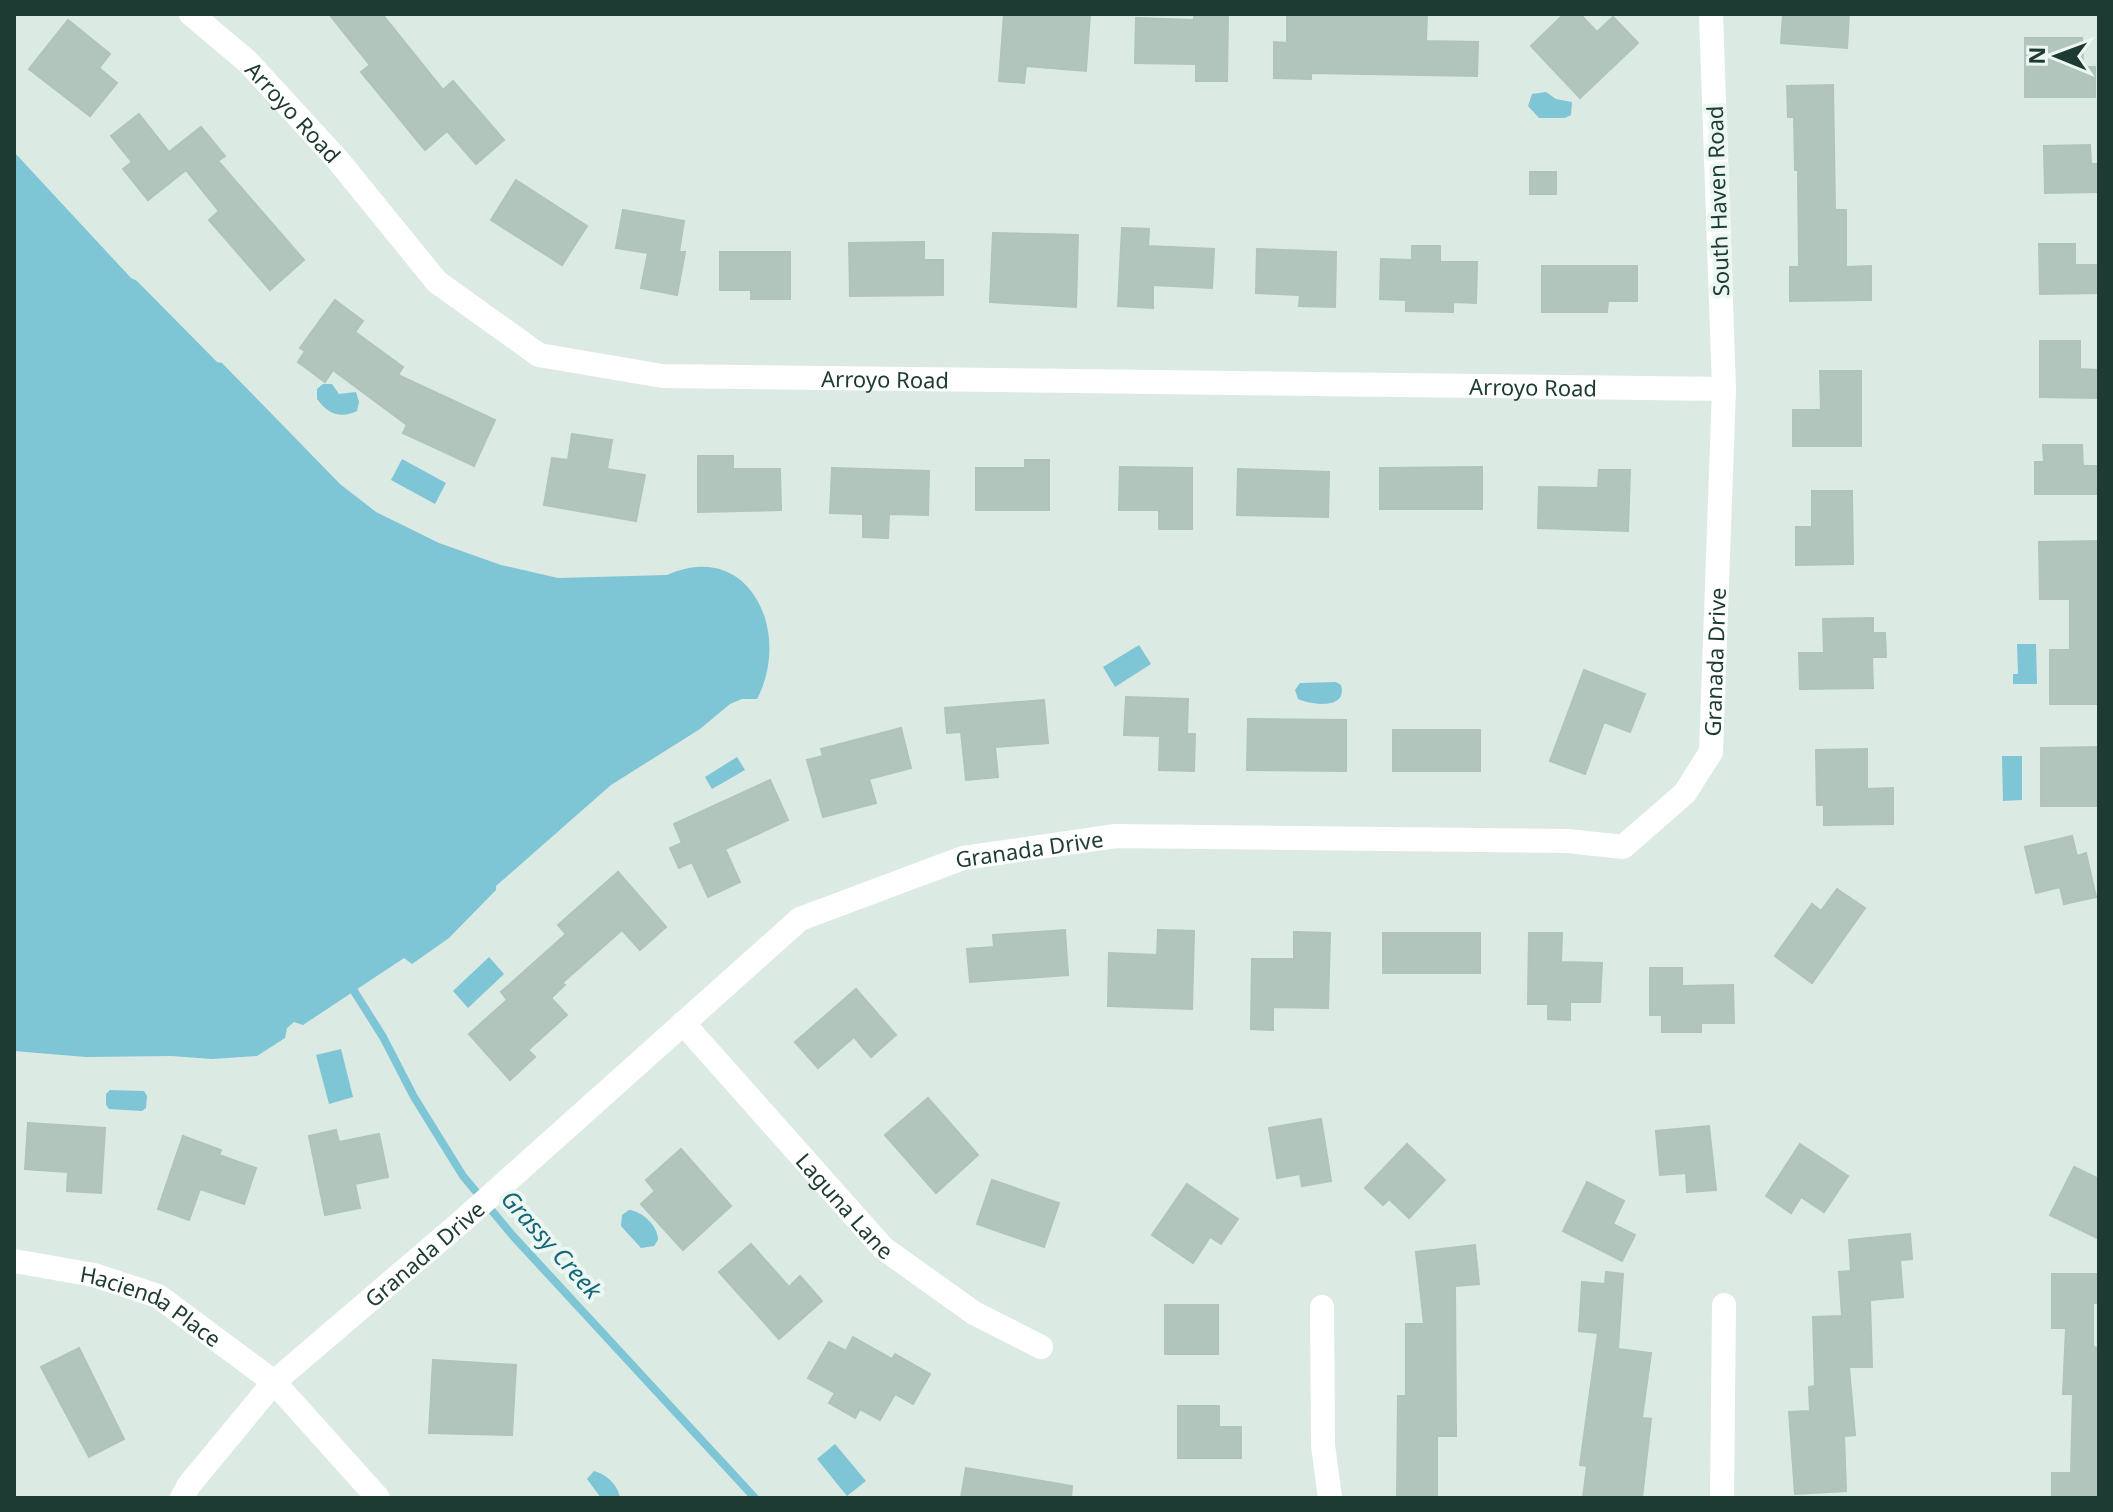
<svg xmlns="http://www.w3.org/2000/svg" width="2113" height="1512" font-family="'Noto Sans',sans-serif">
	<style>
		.water { fill: #7ec5d6 }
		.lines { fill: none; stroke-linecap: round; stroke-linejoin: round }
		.stream { stroke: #7ec5d6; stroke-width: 8 }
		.building { fill: #b1c5bd; stroke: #aec4bc; stroke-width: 2 }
		.street { stroke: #fff; stroke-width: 24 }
		.labels { text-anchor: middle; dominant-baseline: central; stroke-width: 8; stroke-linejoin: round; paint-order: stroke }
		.street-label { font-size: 22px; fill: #1d3a33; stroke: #edf7f2 }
		.water-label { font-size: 24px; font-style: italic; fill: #13667b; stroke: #edf7f2 }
	</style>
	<rect width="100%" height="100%" fill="#dceae4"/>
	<!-- water -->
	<g class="water">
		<polygon points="1546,92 1556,99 1572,102 1571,115 1565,118 1539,118 1528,106 1532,94"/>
		<path d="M14 152 131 278 137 281 217 362 222 363 340 484 376 512 439 543 501 565 558 578 667 575C750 538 792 633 757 699H742L730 704 700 729 611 785 496 886V890L449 938 412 964 404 958 303 1025 294 1022 287 1028 285 1038 257 1056 212 1059 171 1056 86 1057 14 1051Z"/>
		<path d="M323 384H332L339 394 356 392 359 402 357 411C340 419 328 414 317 399V389Z"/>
		<polygon points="402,459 446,483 435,504 391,480"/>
		<polygon points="2017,644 2036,644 2037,684 2013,684 2013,674 2018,674"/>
		<polygon points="1139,645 1151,664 1115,687 1103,667"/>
		<path d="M1336 682 1341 685C1348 710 1312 705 1298 699L1295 690 1300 683Z"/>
		<polygon points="2002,756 2022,756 2022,800 2003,801"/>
		<polygon points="737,757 745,770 712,789 705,777"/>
		<polygon points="489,957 504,974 468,1008 453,991"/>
		<polygon points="341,1049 353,1097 329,1104 316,1055"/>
		<polygon points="110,1090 144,1091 147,1096 146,1108 142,1111 109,1109 106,1105 106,1094"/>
		<path d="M629 1210C642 1211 658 1226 658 1240L654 1246 641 1248 621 1226 622 1215Z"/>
		<polygon points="835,1444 866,1481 847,1496 817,1459"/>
		<path d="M594 1471C606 1474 618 1485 620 1498H601L587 1479Z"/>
	</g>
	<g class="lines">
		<!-- stream -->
		<polyline class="stream" points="354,991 383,1037 414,1097 463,1176 513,1236 755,1498"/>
	</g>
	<!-- building -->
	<g class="building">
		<polygon points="329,14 382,14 443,90 453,81 504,140 476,164 447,131 425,150 361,72 370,65"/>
		<polygon points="1004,14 1090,14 1086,71 1026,66 1024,83 999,81"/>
		<polygon points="1194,14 1228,14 1227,81 1196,81 1196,64 1135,63 1136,18 1194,20"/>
		<polygon points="1287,14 1427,14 1426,41 1478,42 1477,76 1311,73 1311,79 1274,78 1274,42 1287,43"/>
		<polygon points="1564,14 1580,14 1597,32 1613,17 1638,43 1580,98 1531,46"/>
		<polygon points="1783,14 1849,14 1847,48 1781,43"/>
		<polygon points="68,20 110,54 99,68 117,83 90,116 29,69"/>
		<polygon points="2025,38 2082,38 2083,67 2095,67 2095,97 2025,97"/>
		<polygon points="1833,85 1835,210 1846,210 1846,267 1871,266 1871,300 1790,301 1790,267 1799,267 1798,170 1795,170 1794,117 1788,117 1787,86"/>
		<polygon points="139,114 169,152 201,127 225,156 218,161 304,260 270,290 209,220 219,211 186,170 148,200 123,169 132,162 111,136"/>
		<polygon points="2090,145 2091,164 2098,164 2099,192 2045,193 2044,146"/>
		<rect x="1530" y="172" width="26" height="22"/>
		<polygon points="516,180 587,226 562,265 491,220"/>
		<polygon points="623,210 684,221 679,252 685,252 677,295 641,288 648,253 616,248"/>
		<polygon points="1122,228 1149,229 1148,246 1214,249 1212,288 1153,285 1153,308 1118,306"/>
		<polygon points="993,233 1078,235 1076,307 990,302"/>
		<polygon points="924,242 924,260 943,260 943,295 850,296 849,243"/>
		<polygon points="2039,244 2075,244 2075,265 2099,265 2099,293 2040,294"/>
		<polygon points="1412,246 1440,246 1440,262 1477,262 1476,303 1453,302 1453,312 1406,311 1406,300 1380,299 1381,259 1412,260"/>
		<polygon points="1257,249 1336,252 1335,307 1299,306 1300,295 1256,293"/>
		<polygon points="720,252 790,252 790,299 751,299 751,290 720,290"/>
		<polygon points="1542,266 1637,266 1637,301 1608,301 1607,312 1542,312"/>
		<polygon points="335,300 363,321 355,332 403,367 398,375 495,420 474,466 403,433 407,425 333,370 325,382 298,362 305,351 300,348"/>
		<polygon points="2040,341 2080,341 2080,369 2099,370 2099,398 2040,397"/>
		<polygon points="1820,371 1861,371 1861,446 1793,446 1793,410 1821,410"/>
		<polygon points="572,434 612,440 607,469 645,475 636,521 544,505 552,458 568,460"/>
		<polygon points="2043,445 2082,445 2083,466 2099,466 2099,494 2035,494 2035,462 2044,462"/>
		<polygon points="698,456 733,456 733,469 780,469 781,510 698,512"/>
		<polygon points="1025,460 1049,460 1049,510 976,510 976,468 1025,468"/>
		<polygon points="1120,467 1192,468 1192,529 1159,529 1159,510 1119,510"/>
		<polygon points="1482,467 1482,509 1380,509 1380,468"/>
		<polygon points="832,468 929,471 928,515 889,514 888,538 863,537 863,514 830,513"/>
		<polygon points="1238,469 1329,472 1328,517 1237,515"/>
		<polygon points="1599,470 1630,470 1628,531 1538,528 1539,487 1598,488"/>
		<polygon points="1812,491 1852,491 1853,564 1796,565 1796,527 1812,527"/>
		<polygon points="2099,541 2099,704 2050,704 2050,650 2070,650 2070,599 2040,599 2039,542"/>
		<polygon points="1873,618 1873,633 1885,633 1886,657 1872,657 1873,688 1800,689 1799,653 1824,653 1823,619"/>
		<polygon points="1584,670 1645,694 1630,732 1604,722 1585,774 1550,761"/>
		<polygon points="1126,697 1188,699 1187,734 1195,734 1194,771 1159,770 1160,736 1124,735"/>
		<polygon points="1044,700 1048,743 995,747 998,777 966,780 961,732 947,733 945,708"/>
		<polygon points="1248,719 1346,720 1346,771 1247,770"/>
		<polygon points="901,728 911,768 869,779 876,803 823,817 807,760 823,756 821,749"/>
		<rect x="1393" y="730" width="87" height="41"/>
		<polygon points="2099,747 2099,806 2041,806 2041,748"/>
		<polygon points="1867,749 1867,789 1893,788 1893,824 1824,825 1824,805 1817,805 1816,750"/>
		<polygon points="770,780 788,820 725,849 740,882 708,897 692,862 679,868 670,848 682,843 674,824"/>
		<polygon points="2072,836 2077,856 2086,853 2096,897 2064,904 2060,887 2036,893 2025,847"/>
		<polygon points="618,872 666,927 640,950 622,930 562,983 565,985 551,998 567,1015 528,1050 535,1057 510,1080 469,1034 507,1000 501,992 566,934 558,925"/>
		<polygon points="1837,889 1865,908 1812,983 1775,956 1812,904 1821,911"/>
		<polygon points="1065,930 1068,975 970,982 967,949 994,947 993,935"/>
		<polygon points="1158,930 1194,931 1192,1009 1108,1006 1109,953 1157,955"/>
		<polygon points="1294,932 1330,933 1328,1008 1273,1007 1273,1030 1251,1029 1252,959 1294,959"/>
		<rect x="1383" y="933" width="97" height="40"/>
		<polygon points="1529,933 1562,933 1561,962 1602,963 1600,1002 1570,1002 1570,1020 1548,1019 1548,1004 1528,1004"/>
		<polygon points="1650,968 1682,968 1682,986 1733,985 1734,1023 1701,1023 1701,1032 1662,1032 1662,1015 1650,1015"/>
		<polygon points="856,989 896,1035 871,1057 854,1037 818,1068 795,1042"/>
		<polygon points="928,1098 978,1155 936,1193 885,1135"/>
		<polygon points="1321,1119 1331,1181 1302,1186 1300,1174 1277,1178 1269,1128"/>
		<polygon points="28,1123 105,1128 101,1193 67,1191 68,1172 25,1169"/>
		<polygon points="1709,1126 1716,1190 1687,1192 1686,1173 1660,1175 1656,1131"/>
		<polygon points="336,1130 339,1142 379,1134 388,1177 355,1184 360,1208 325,1215 309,1136"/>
		<polygon points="183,1136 221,1150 219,1155 256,1168 244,1204 200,1189 189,1220 158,1209"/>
		<polygon points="1407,1144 1445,1180 1409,1218 1389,1199 1383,1205 1365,1188"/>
		<polygon points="1800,1144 1848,1176 1824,1212 1801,1197 1791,1213 1766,1196"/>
		<polygon points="681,1149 731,1206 683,1250 641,1204 655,1191 646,1180"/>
		<polygon points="2074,1167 2099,1179 2099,1239 2050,1215"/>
		<polygon points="992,1180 1059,1203 1044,1247 977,1224"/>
		<polygon points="1587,1182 1624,1201 1613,1224 1635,1235 1622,1261 1563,1231"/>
		<polygon points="1187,1184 1238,1219 1221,1244 1210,1237 1193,1263 1152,1235"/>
		<polygon points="1910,1234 1912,1259 1900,1260 1903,1297 1870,1300 1872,1367 1849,1367 1855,1435 1844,1436 1846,1491 1795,1494 1789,1412 1810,1411 1809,1387 1815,1386 1813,1317 1842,1316 1839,1272 1851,1271 1849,1240"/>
		<polygon points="751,1244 789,1287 800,1276 822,1301 779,1339 719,1272"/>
		<polygon points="1475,1245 1479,1284 1455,1286 1456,1436 1437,1436 1437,1498 1397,1498 1398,1396 1406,1396 1406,1324 1424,1324 1416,1252"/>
		<polygon points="1606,1272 1623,1274 1618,1349 1651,1353 1642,1418 1651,1419 1642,1498 1583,1498 1587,1466 1580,1465 1598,1333 1579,1331 1582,1282 1605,1284"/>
		<polygon points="2052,1274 2099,1274 2099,1303 2093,1303 2093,1347 2099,1348 2099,1498 2052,1498 2052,1473 2071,1473 2073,1394 2063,1394 2066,1328 2052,1328"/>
		<rect x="1165" y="1305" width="53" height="49"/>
		<polygon points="853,1337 892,1359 895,1354 930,1374 913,1404 895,1394 880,1420 860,1409 855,1418 829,1403 835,1393 808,1378 829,1342 846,1351"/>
		<polygon points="79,1348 124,1439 89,1457 41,1367"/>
		<polygon points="433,1360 516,1365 512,1435 429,1433"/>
		<polygon points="1178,1406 1219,1406 1219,1427 1241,1427 1241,1458 1178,1458"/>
		<polygon points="966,1468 1072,1486 1071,1498 961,1498"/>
	</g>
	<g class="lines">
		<!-- street -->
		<g class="street">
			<path id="s1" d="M191 14 248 62 337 159 437 282 539 355 662 376 1724 389"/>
			<path id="s2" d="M683 1023 883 1248 974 1313 1041 1347"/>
			<path id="s3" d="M14 1261 94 1275 158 1296 274 1382 378 1498"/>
			<polyline points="1322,1307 1323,1445 1330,1498"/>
			<path id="s4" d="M182 1498 189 1485 274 1382 460 1223 800 919 963 858 1116 836 1568 841 1623 847 1685 793 1711 752 1724 389 1711 14"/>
			<polyline points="1722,1498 1724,1305"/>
		</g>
	</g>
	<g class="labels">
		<!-- street labels -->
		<g class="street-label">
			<text stroke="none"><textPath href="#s1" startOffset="142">Arroyo Road</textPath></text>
			<text transform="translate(1717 201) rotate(-92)">South Haven Road</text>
			<text stroke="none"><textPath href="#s1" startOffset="838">Arroyo Road</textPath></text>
			<text stroke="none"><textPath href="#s1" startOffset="1486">Arroyo Road</textPath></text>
			<text stroke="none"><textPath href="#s4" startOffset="1906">Granada Drive</textPath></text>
			<text stroke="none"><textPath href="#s4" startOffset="1090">Granada Drive</textPath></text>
			<text stroke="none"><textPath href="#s2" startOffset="244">Laguna Lane</textPath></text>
			<text stroke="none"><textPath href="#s4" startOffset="346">Granada Drive</textPath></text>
			<text stroke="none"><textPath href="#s3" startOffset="146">Hacienda Place</textPath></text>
		</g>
		<!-- water labels -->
		<g class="water-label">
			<text transform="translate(552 1244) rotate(48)">Grassy Creek</text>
		</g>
	</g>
	<!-- border -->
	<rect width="2113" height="1512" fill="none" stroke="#1d3a33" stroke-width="32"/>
	<!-- north arrow -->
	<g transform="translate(2057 56) rotate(271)" stroke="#edf7f2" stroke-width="6" paint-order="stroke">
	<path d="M0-6L14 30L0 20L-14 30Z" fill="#1d3a33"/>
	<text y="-12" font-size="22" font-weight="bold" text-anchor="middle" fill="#1d3a33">N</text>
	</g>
</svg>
